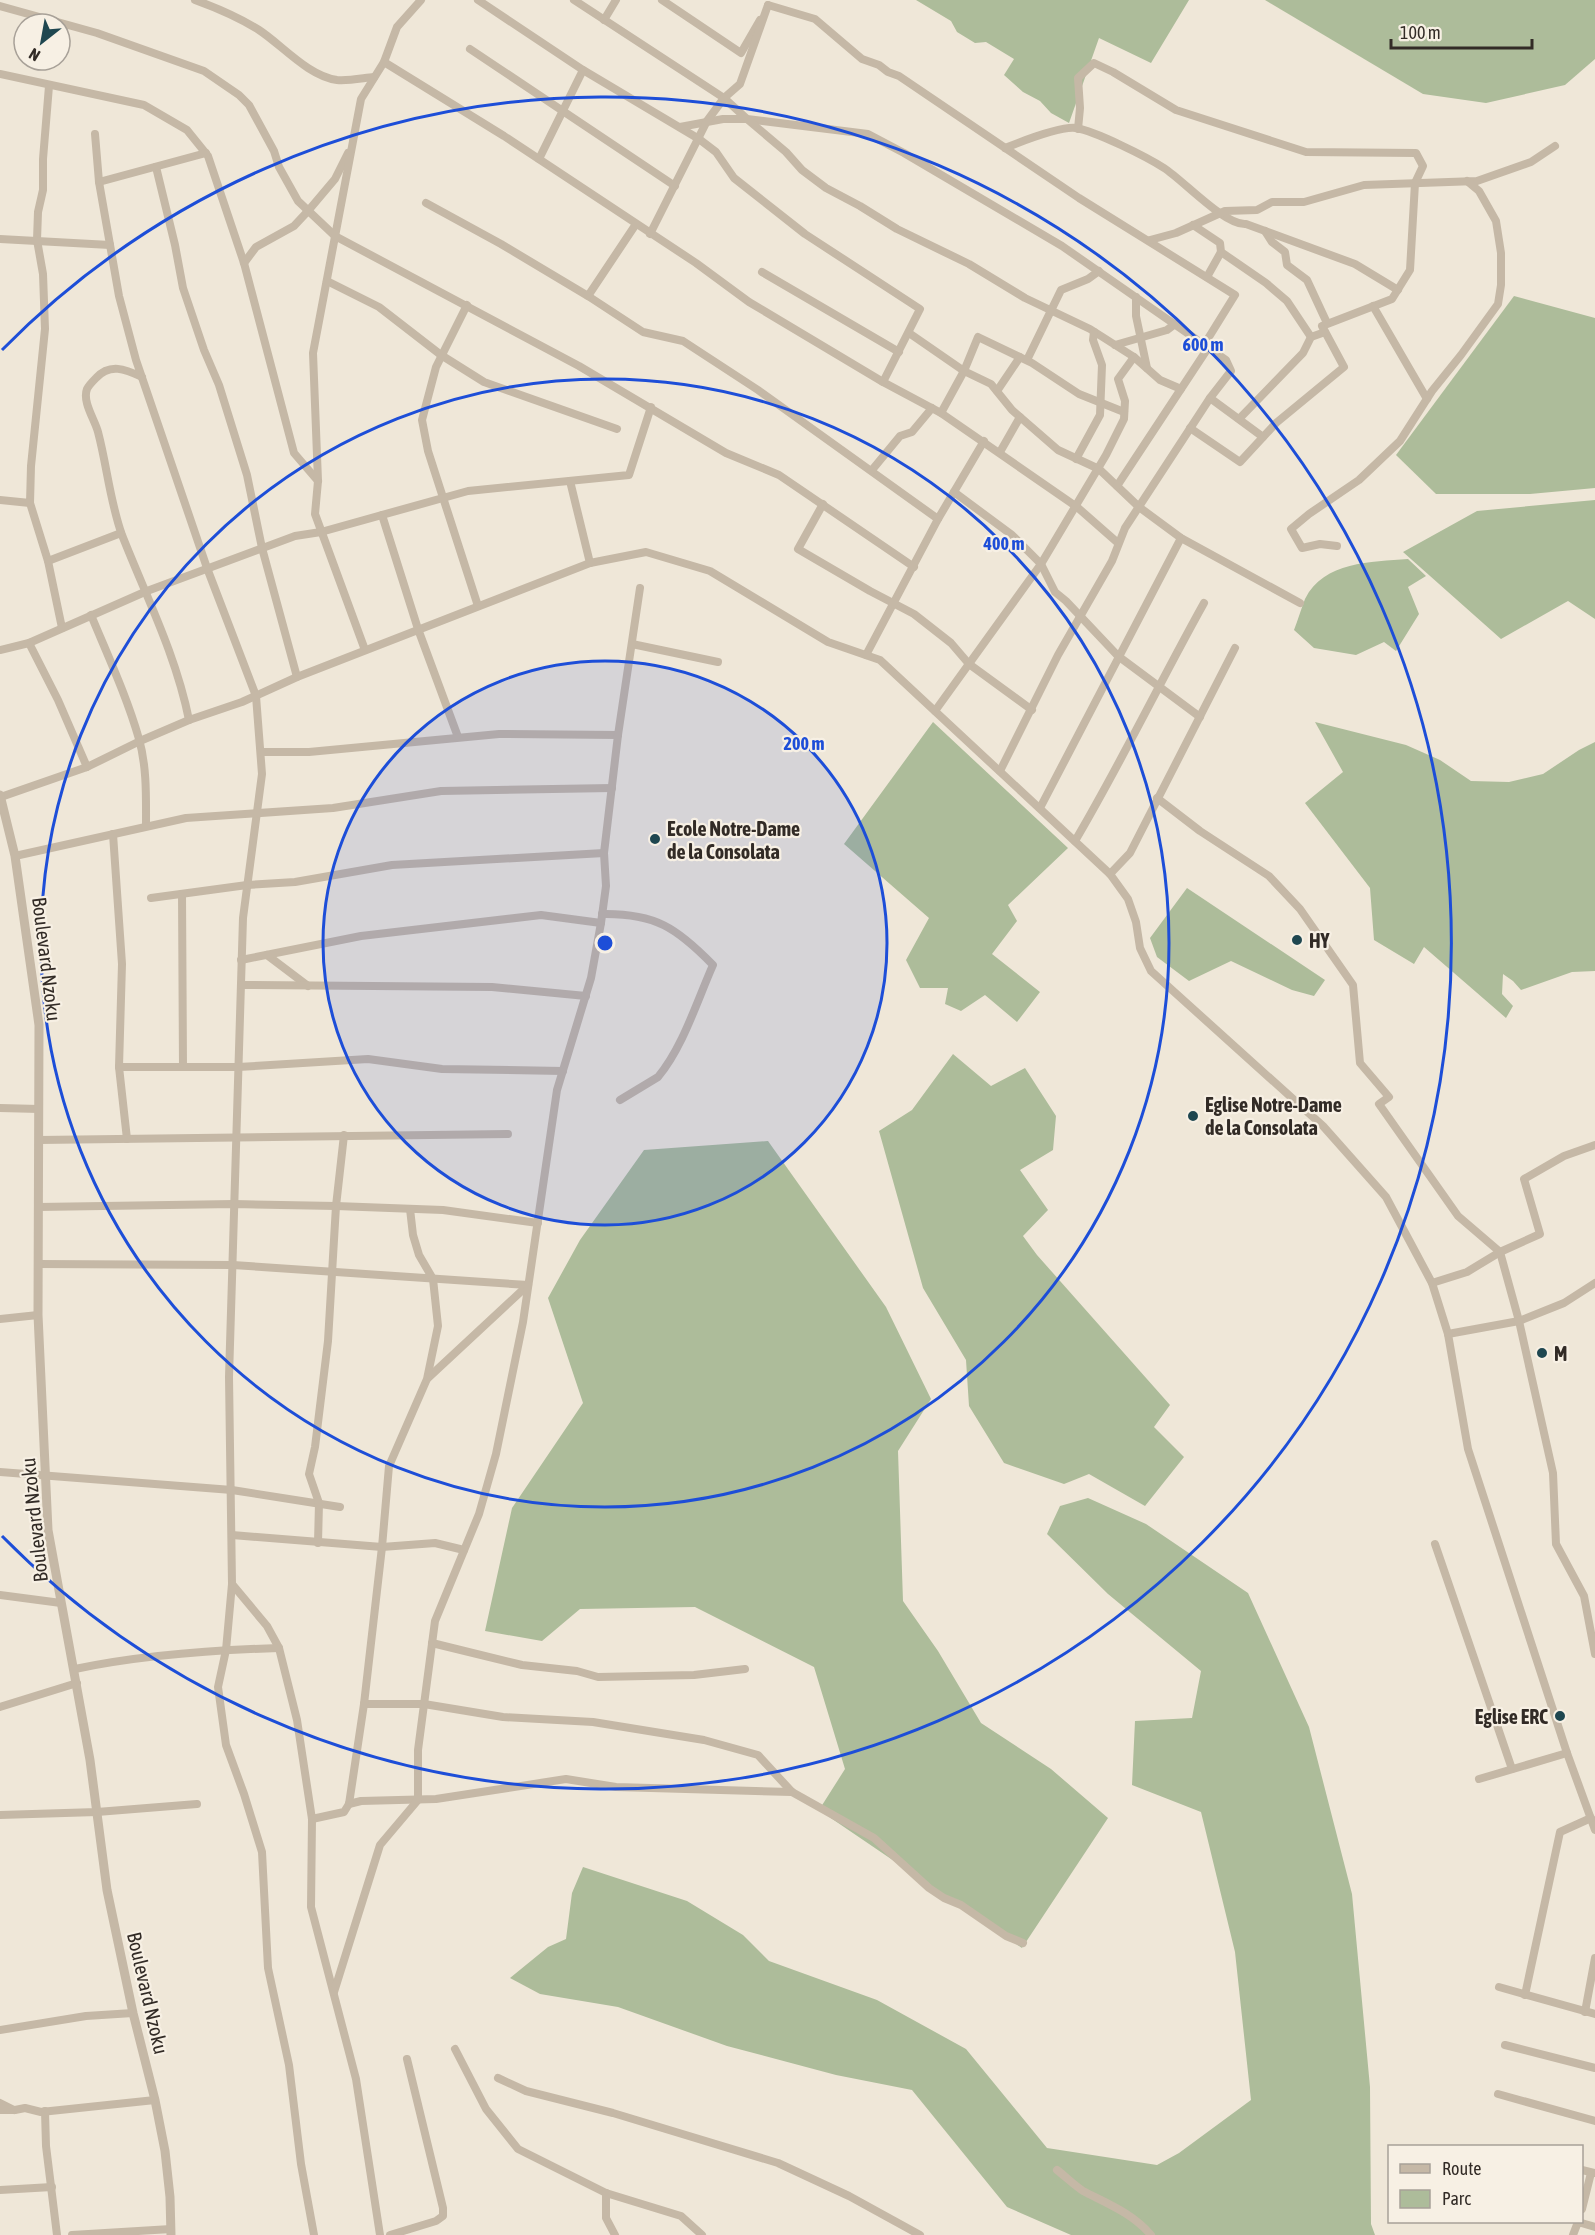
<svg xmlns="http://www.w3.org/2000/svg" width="1595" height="2235" font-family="'Asap Condensed',sans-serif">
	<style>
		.green { fill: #adbc9a }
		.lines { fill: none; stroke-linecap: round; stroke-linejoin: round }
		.minor { stroke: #c5b8a6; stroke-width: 8 }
		.tertiary { stroke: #c5b8a6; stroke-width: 9 }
		.ring { fill: none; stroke: #1d4ed8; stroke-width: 3 }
		.poi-dot { fill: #1f4750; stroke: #f7f0e4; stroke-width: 2 }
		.labels { text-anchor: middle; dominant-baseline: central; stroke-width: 4.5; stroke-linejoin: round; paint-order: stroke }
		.poi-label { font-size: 20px; font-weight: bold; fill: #322b26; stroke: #f7f0e4; text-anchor: start }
		.street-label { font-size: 20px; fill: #322b26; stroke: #f7f0e4 }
		.centre { fill: #1d4ed8; stroke: #f7f0e4; stroke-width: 3 }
		.ring-label { font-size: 18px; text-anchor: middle; font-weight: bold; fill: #1d4ed8; stroke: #f7f0e4; stroke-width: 4.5; stroke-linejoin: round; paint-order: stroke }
	</style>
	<rect width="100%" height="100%" fill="#efe7d8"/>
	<!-- green -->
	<g class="green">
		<polygon points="916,0 1189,0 1151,63 1099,38 1069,123 1051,113 1040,101 1023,92 1004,75 1014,59 986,42 975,43 957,32 951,21"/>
		<polygon points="1265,0 1595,0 1595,59 1565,85 1486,103 1423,94"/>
		<polygon points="1514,296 1595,318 1595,488 1530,494 1436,494 1396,455"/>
		<polygon points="1595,500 1595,619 1568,601 1501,639 1403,552 1477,511"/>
		<path d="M1408 559 1426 576 1408 587 1419 614 1396 651 1384 642 1356 655 1314 648 1294 630C1298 620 1301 609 1305 599 1324 561 1371 562 1408 559Z"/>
		<polygon points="933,722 1068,848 1008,905 1017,921 992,954 1040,992 1017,1022 985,995 961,1011 945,1004 948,988 920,988 906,960 929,918 844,844"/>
		<polygon points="1315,722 1406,745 1440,760 1471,781 1509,782 1543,774 1579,750 1595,742 1595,971 1572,972 1521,990 1513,981 1503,974 1502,994 1513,1006 1506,1018 1424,947 1414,964 1374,940 1370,888 1305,803 1343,772"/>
		<polygon points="1187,888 1325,980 1314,996 1292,990 1231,961 1189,981 1157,957 1150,938"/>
		<polygon points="953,1054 991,1086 1025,1068 1056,1116 1053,1150 1020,1170 1048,1210 1023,1236 1037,1255 1170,1405 1154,1427 1184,1457 1145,1506 1089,1474 1064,1484 1004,1463 969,1406 966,1360 923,1288 879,1131 912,1110"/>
		<polygon points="768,1141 886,1307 931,1399 898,1451 903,1601 938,1651 981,1723 1051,1769 1108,1818 1022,1948 819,1810 845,1769 814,1667 695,1607 580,1609 542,1641 485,1631 512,1508 583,1403 548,1298 580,1240 644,1150"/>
		<polygon points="1088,1498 1146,1524 1248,1593 1309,1727 1352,1894 1370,2087 1371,2224 1375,2235 1071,2235 1007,2207 912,2090 836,2075 727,2046 618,2007 540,1994 510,1978 548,1947 566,1939 572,1893 583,1867 687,1901 743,1935 769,1961 877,2000 966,2049 1047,2148 1157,2165 1179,2153 1251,2100 1235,1952 1201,1812 1132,1785 1135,1721 1192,1718 1201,1671 1108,1594 1047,1534 1060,1506"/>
	</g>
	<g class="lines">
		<!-- minor -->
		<g class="minor">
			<path d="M195 0C217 8 240 18 259 30 282 45 308 76 337 80 349 81 363 78 374 77"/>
			<polyline points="478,0 583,70 699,139 716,152 734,178 805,234 920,309 883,382"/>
			<polyline points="574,0 724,98 747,119 868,134 904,153 1062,246 1226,360 1231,371 1210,398 1125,528 1112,561 1058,655 1000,771"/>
			<polyline points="662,0 741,53 760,20"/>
			<polyline points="768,5 815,19 862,59 879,65 888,72 899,76 1079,198 1235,295 1204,345"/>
			<polyline points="0,6 97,33 204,71 239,95 249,105 274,151 279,167 298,201 335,236 579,366 726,453 779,475 914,567"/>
			<polyline points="604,20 616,0"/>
			<polyline points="470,49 675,186"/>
			<polyline points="384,62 504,136 696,263 749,302 883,382 941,413 1077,507 1118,543"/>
			<polyline points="0,74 144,105 187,130 208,156 244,263 294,453 318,481"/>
			<polyline points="49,86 43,159 43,190 38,212 37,240 43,274 45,329 31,466 30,503 48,561 62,628"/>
			<polyline points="680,127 723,119 747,119 786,152 802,170 826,188 860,206 897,229 969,264 1025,298 1090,329 1134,357 1160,380 1181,389"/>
			<polyline points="1078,129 1080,108 1078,78 1094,63 1113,72 1176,110 1306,152 1416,153 1423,166 1415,183 1410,270 1392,299 1322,326 1344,367 1276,423 1240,462 1190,428"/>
			<polyline points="95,134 99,182 119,296 136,360 207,568 256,696 262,774 243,918 229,1377 232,1584 267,1626 279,1648 297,1720 312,1819 311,1907 356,2079 380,2235"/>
			<path d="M1005 148C1020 142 1061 126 1076 128 1095 131 1147 157 1164 168 1183 180 1225 226 1246 224L1355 264 1398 290"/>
			<polyline points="539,159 583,70"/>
			<polyline points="156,167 175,245 183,288 204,350 219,385 247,475 262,548 297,677"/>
			<polyline points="99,182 206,153"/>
			<polyline points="426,203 501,244 588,296 643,332 683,341 758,390 938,519"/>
			<polyline points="1193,225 1220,243 1221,252 1266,283 1287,301 1311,337"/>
			<polyline points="1265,231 1272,242 1285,252 1287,265 1307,280 1327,323"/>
			<polyline points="650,234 707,121 724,98 740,84 768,5"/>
			<polyline points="0,239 110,245"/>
			<polyline points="1150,240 1176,233 1225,211 1257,210 1272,202 1304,202 1364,185 1477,181 1531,162 1555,146"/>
			<polyline points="244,263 256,247 294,226 308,211 335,179 348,153"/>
			<polyline points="762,272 899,352"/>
			<polyline points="1207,277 1221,252"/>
			<polyline points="327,281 379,307 441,355 484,382 617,429"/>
			<polyline points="588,296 636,224"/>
			<polyline points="1136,297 1136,316 1147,368"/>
			<polyline points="467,305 436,367 422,420 428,451 478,606"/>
			<polyline points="1373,306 1427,399"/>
			<polyline points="909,333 964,371 991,384 1012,410 1058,450 1099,469 1139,507 1181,538 1300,603"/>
			<polyline points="1115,345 1167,330 1175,324"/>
			<polyline points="1027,360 1061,290 1088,279 1099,271"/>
			<path d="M142 377C125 369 110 363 96 378 93 381 89 385 87 389 82 402 95 420 98 432 107 466 110 502 122 535 146 596 176 655 189 720"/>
			<polyline points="997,391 1020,357"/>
			<polyline points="1210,398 1263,437"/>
			<polyline points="941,413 964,371 978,337 1032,363 1079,394 1124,412"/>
			<polyline points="1239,419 1303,353 1311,337 1325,332"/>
			<polyline points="1000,452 1020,417"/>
			<polyline points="1076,459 1100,415 1102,365 1093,340 1094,332"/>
			<polyline points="872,470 900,436 912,432 932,408"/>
			<polyline points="570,481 590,563"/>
			<polyline points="1117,486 1208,348"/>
			<polyline points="954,492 1012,535 1041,564 1055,592 1066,601 1118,656 1200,717"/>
			<polyline points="0,500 30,503"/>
			<polyline points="823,504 798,549 870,591 914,614 951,643 969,664 1032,710"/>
			<polyline points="382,515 418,629 458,737"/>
			<polyline points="1337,546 1320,544 1302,548 1291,529 1309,514 1359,480 1400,441 1432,391 1461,355 1498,304 1501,285 1501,253 1496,221 1479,191 1467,181"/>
			<polyline points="48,561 121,533"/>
			<path d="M91 615C108 656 127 697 139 739 147 767 146 798 146 826"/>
			<polyline points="29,643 58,700 87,767"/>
			<polyline points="632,644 718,662"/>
			<polyline points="0,650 29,643 147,591 295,536 321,532 468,491 629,475 651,407"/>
			<polyline points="365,650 315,514 318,481 313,353 361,99 384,62 397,27 421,0"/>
			<polyline points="866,655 938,519 984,441"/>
			<polyline points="935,711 1041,564 1106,455 1124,419 1125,401 1118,379 1134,357"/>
			<polyline points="261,752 309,752 499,734 618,735"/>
			<polyline points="1,797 87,767 140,741 189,720 242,702 297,677 590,563 646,552 710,571 828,642 880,660 1110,874 1128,899 1136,922 1140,948 1151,971 1323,1126 1386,1197 1432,1283 1448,1334 1468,1449 1567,1753 1595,1830"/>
			<polyline points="1157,798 1200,831 1269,876 1300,909 1353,985 1360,1063 1389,1097 1379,1104 1458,1216 1500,1252 1519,1321 1553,1473 1556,1544 1584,1596 1595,1654"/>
			<polyline points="1040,808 1181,538"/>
			<polyline points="113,834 122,964 119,1067 127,1139"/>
			<path d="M1075 841C1121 763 1160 682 1204 603"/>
			<polyline points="15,856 186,818 333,808 441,791 612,788"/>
			<polyline points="1110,874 1130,853 1235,648"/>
			<polyline points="182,894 183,1067"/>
			<polyline points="151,898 247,885 295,882 392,865 604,853"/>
			<path d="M602 914C655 913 677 928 713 965 697 1001 683 1047 658 1077L620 1100"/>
			<polyline points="267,955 308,986"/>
			<polyline points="241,960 361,936 541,915 601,923 606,886 604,853 618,735 640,588"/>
			<polyline points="241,985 492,987 586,996"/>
			<polyline points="119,1067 238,1067 368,1059 442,1069 563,1071"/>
			<polyline points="0,1108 39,1109"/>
			<polyline points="39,1140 508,1134"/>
			<polyline points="38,1207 234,1204 336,1206 443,1210 538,1223"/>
			<polyline points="38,1264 233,1265 528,1285"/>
			<polyline points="1432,1283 1467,1272 1500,1252 1540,1234 1524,1179 1564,1156 1595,1145"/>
			<polyline points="0,1319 38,1315"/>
			<polyline points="1448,1334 1519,1321 1564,1303 1595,1283"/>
			<polyline points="428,1378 528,1285"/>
			<polyline points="0,1472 232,1490 340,1507"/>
			<polyline points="232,1535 382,1547 435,1543 464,1550"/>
			<polyline points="318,1543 319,1503 309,1474 315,1447 328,1341 336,1206 344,1135"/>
			<polyline points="1435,1544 1512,1769"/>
			<polyline points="232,1584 226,1650 218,1687 226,1745 244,1794 262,1852 268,1968 289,2065 301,2164 314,2235"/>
			<polyline points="0,1595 61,1603"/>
			<polyline points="432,1643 522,1665 577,1671 598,1677 694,1675 745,1669"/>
			<path d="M75 1669C142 1655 211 1650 279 1648"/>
			<polyline points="364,1704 424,1704 503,1717 593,1722 704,1740 758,1755 792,1792 874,1838 929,1888 944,1898 961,1905 1006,1936 1023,1943"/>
			<polyline points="0,1707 77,1683"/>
			<polyline points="1479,1779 1567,1753"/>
			<polyline points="349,1804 361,1801 436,1799 566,1779 616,1787 792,1792"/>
			<polyline points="0,1815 97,1812 197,1804"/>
			<polyline points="312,1819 344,1812 349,1804 364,1704 382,1547 389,1466 427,1379 438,1326 433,1279 419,1255 413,1235 410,1209"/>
			<polyline points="1499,1987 1595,2014"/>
			<polyline points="334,1992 380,1845 418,1800 418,1750 435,1621 479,1514 496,1454 523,1322 557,1090 591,978 601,923"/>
			<polyline points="1525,1995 1560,1832 1591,1818"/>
			<polyline points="1585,2012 1595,1958"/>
			<polyline points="0,2030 86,2016 133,2013"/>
			<polyline points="1505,2045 1595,2068"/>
			<polyline points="455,2049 486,2109 518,2149 606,2193 681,2216 702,2235"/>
			<polyline points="498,2078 526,2091 613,2113 778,2163 849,2196 920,2235"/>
			<polyline points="1498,2094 1595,2121"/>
			<polyline points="0,2103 14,2110"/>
			<polyline points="0,2110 15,2110 25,2108 41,2112 155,2100"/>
			<polyline points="45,2111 46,2146 57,2235"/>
			<path d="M1057 2170C1066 2177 1074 2185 1083 2191 1108 2204 1132 2213 1151 2235"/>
			<polyline points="1582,2170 1595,2173"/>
			<polyline points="0,2190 52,2187"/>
			<polyline points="606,2193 606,2218 615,2235"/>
			<polyline points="1582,2209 1591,2173"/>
			<polyline points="72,2235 171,2229"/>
			<polyline points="390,2235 436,2221 443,2216 443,2208 407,2059"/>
			<polyline points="1573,2235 1578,2222 1595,2227"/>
		</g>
		<!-- tertiary -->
		<polyline class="tertiary" points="0,795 15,856 39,1025 38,1315 48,1530 90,1760 107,1890 133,2013 155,2100 165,2151 170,2197 171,2235"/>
	</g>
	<!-- distance rings -->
	<circle cx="605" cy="943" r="282" fill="#1d4ed8" fill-opacity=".12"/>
	<g class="ring">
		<circle cx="605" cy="943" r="282"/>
		<circle cx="605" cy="943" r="564"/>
		<path d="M2 350A846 846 0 1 1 2 1536"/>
	</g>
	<!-- markers -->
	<g class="poi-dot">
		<circle cx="655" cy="839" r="6"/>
		<circle cx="1297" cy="940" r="6"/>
		<circle cx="1193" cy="1116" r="6"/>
		<circle cx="1542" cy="1353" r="6"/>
		<circle cx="1560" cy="1716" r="6"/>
	</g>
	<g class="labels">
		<!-- poi labels -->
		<g class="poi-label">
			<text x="667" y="828">Ecole Notre-Dame<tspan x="667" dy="23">de la Consolata</tspan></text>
			<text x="1309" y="940">HY</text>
			<text x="1205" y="1104">Eglise Notre-Dame<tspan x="1205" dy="23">de la Consolata</tspan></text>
			<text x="1554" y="1353">M</text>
			<text x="1548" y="1716" text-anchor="end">Eglise ERC</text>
		</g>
		<!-- street labels -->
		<g class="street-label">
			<text transform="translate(47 959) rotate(83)">Boulevard Nzoku</text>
			<text transform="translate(34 1520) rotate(-96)">Boulevard Nzoku</text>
			<text transform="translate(148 1993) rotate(77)">Boulevard Nzoku</text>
		</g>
	</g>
	<circle cx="605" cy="943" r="9" class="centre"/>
	<g class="ring-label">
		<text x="1203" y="351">600 m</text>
		<text x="1004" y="550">400 m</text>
		<text x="804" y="750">200 m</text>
	</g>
	<!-- legend -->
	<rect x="1388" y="2145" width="195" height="78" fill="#f7f0e4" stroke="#a8a198" stroke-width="1.5"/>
	<rect x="1400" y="2164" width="30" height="9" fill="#c5b8a6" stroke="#a8a198" stroke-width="1.5"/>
	<text x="1442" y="2175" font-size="18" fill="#322b26">Route</text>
	<rect x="1400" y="2190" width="30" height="18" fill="#adbc9a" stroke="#a8a198" stroke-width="1.5"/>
	<text x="1442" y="2205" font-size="18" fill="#322b26">Parc</text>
	<!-- north arrow -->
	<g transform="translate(42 42) rotate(211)"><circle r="28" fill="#f7f0e4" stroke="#a8a198" stroke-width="1.5"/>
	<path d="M0-4.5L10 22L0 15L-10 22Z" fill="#1f4750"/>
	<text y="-9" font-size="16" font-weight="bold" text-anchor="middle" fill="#322b26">N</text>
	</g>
	<!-- scale -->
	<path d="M1391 39v9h141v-9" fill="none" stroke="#322b26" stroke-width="3"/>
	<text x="1400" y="39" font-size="18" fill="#322b26" stroke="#f7f0e4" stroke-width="4.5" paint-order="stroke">100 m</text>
</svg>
